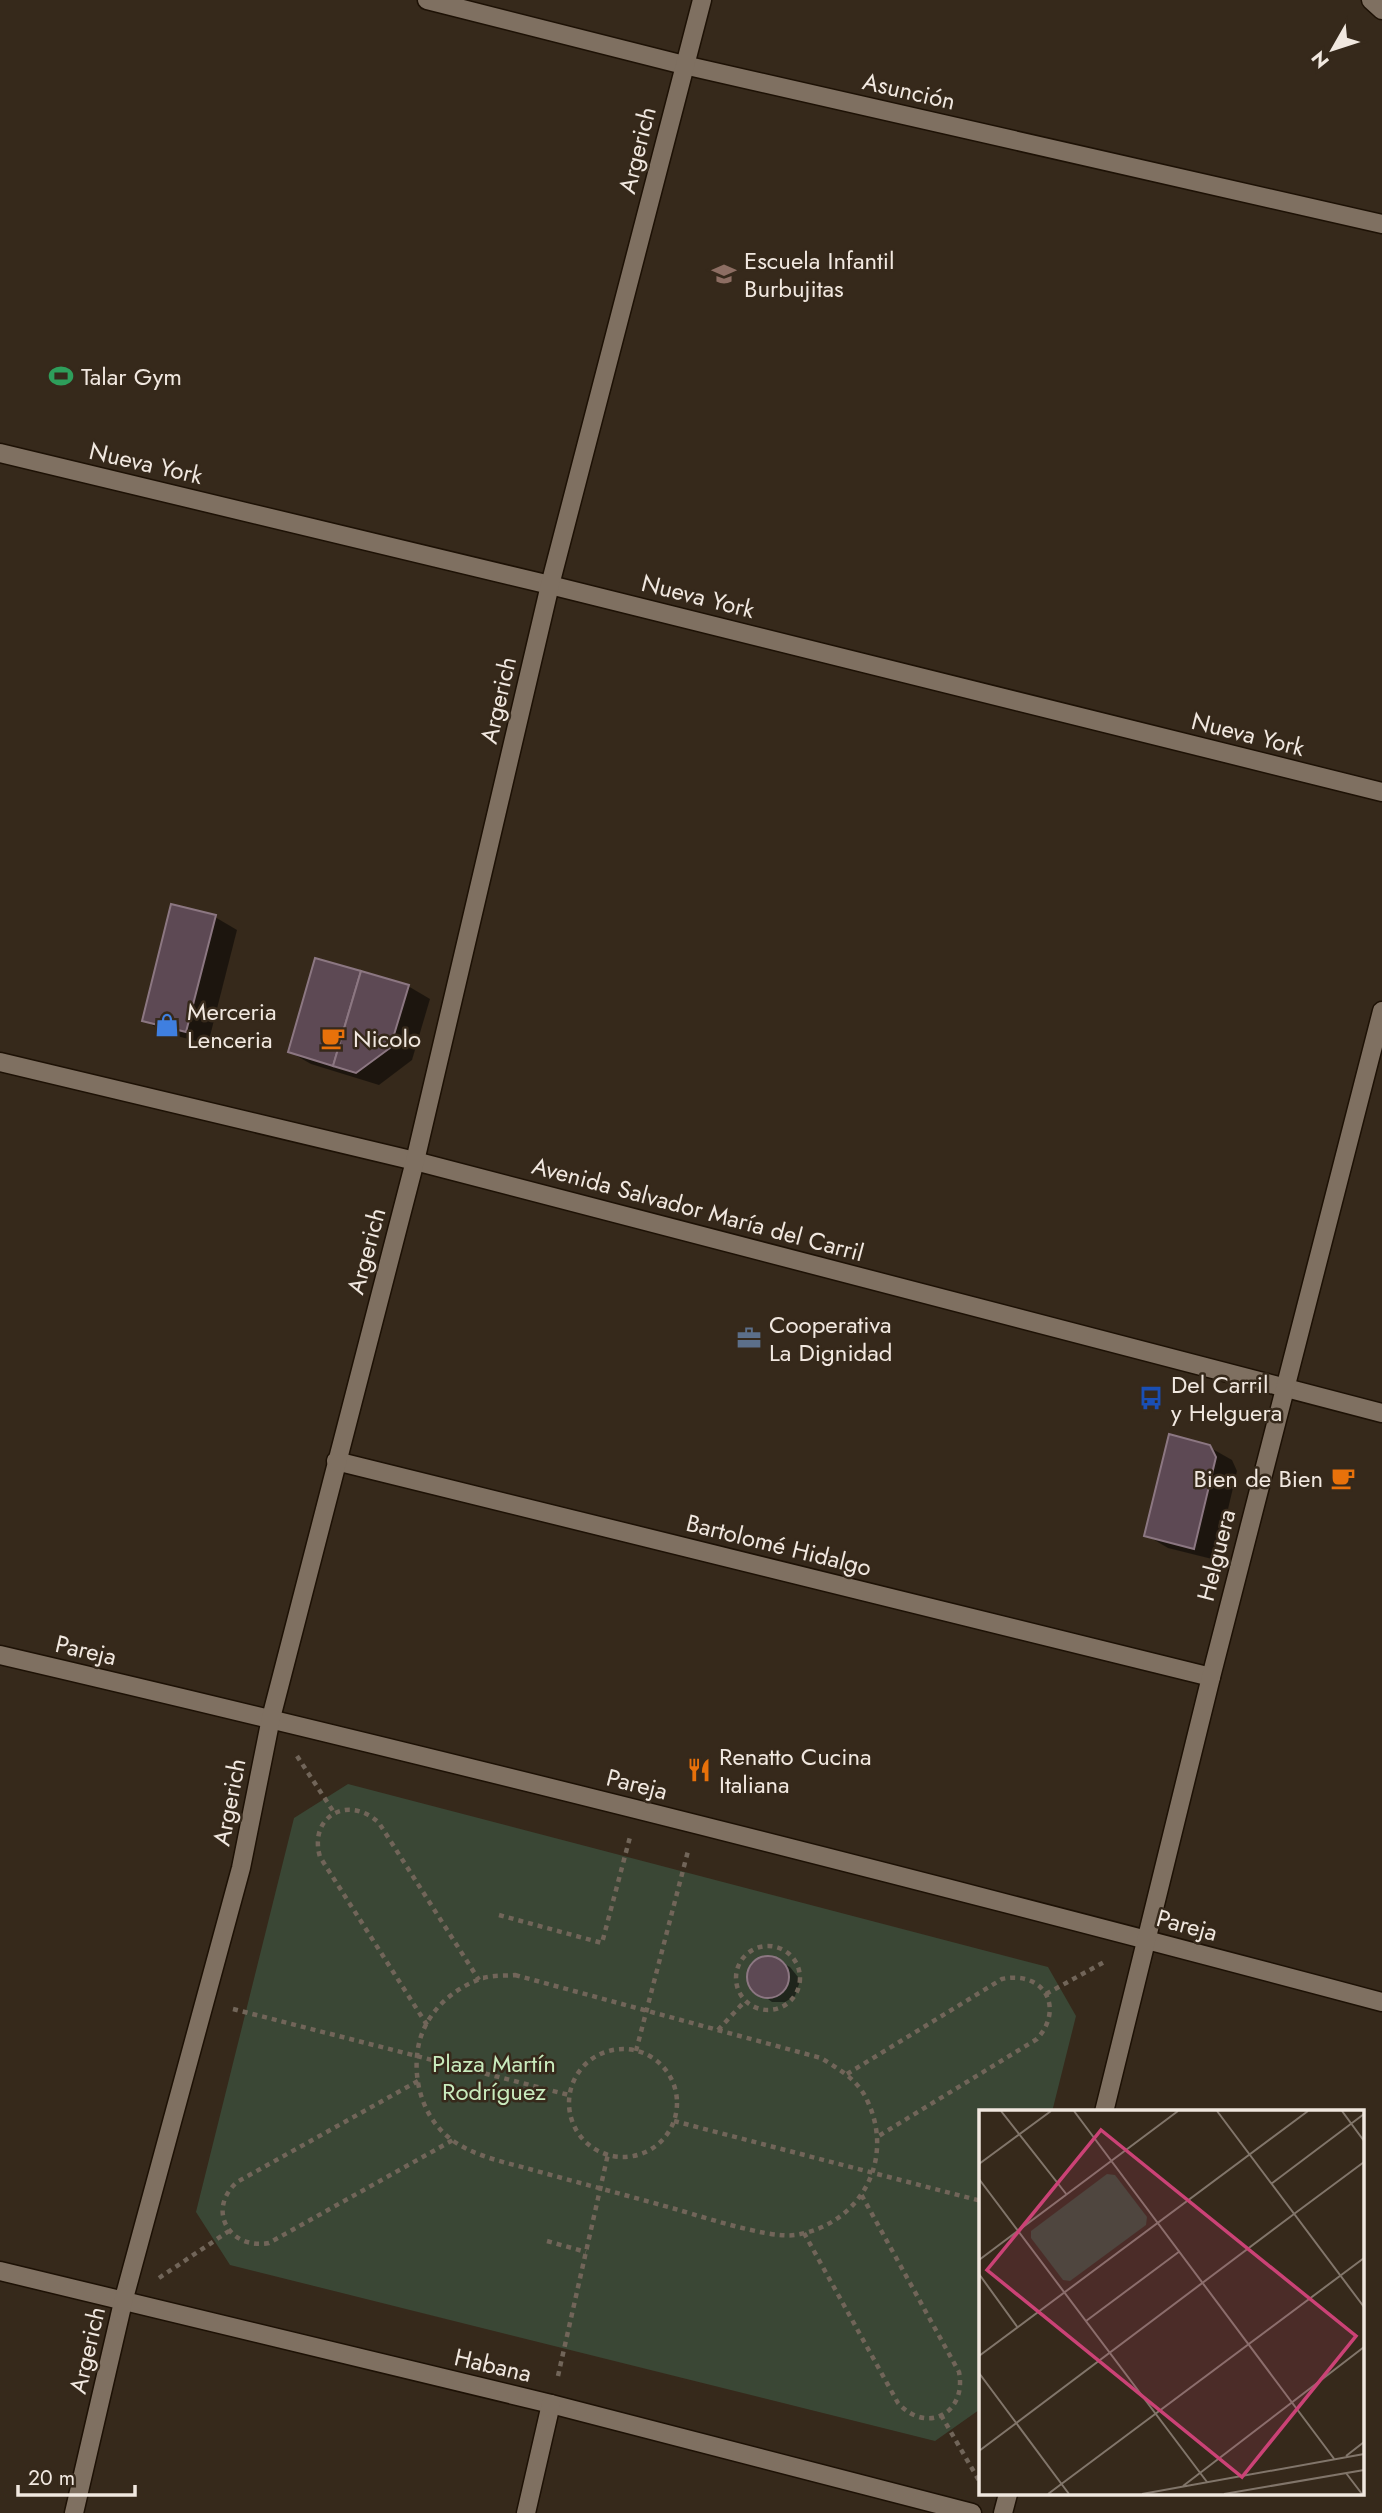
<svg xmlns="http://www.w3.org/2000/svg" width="1382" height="2513" font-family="Jost,sans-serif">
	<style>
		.green { fill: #3a4735 }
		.shadow { fill: #0007 }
		.building { fill: #5d4954; stroke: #8c7782; stroke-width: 2 }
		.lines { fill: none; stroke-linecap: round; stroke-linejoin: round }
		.minor-casing { stroke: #1d1105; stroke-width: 21 }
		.path { stroke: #716559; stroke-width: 4.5; stroke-dasharray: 5 5; stroke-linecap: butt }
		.minor { stroke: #7f7061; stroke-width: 18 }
		.labels { text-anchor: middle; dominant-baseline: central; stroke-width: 5; stroke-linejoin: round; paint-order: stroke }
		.street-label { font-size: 24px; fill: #f1e8e0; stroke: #36291b }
		.poi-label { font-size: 24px; fill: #f1e8e0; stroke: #36291b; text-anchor: start }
		.park-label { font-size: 24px; fill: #c9ebbd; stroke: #36291b }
		.inset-road { fill: none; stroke: #81756a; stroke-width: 2 }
		.view { fill: #cb4276; fill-opacity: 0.15; stroke: #cb4276; stroke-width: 3.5 }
		.inset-edge { fill: none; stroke: #f1e8e0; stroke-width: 3.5 }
	</style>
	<rect width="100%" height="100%" fill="#36291b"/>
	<!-- green -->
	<polygon class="green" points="348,1784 1048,1967 1076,2016 1052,2112 981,2112 981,2400 979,2410 935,2441 230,2265 196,2212 294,1818"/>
	<!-- shadow -->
	<g class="shadow">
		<polygon points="215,917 237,930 208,1044 165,1033 144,1020"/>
		<polygon points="408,986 430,999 412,1060 379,1085 311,1064 290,1052"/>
		<polygon points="1209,1447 1232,1460 1237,1471 1216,1560 1168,1548 1146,1535"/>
		<polygon points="773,1958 790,1967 798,1977 799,1984 795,1996 785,2002 772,2002 751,1986 749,1974 751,1968 760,1959"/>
	</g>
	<!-- building -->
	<g class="building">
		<polygon points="171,904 216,915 186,1032 142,1021"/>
		<polygon points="315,958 361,971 333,1066 288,1052"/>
		<polygon points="361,971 409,985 390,1048 356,1073 333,1066"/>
		<polygon points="1169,1434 1210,1445 1216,1457 1194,1549 1144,1536"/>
		<circle cx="768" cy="1977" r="21"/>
	</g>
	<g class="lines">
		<!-- minor casing -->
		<g class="minor-casing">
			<g id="minor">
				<polyline points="427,0 684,65 1382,224"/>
				<polyline points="1371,0 1382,10"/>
				<polyline points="0,453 550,585 1382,792"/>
				<polyline points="0,1062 415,1161 1382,1413"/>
				<polyline points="336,1461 1211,1677"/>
				<path d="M0 1655C463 1763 923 1880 1382 2002"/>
				<polyline points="1104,2112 1211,1677 1382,1011"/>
				<polyline points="0,2271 551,2404 972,2513"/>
				<polyline points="74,2513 123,2302 241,1868 271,1718 415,1161 550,585 702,0"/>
				<polyline points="526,2513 551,2404"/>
				<polyline points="1003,2513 1008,2494"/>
			</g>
		</g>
		<!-- path -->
		<g class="path">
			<polyline points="297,1756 335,1814"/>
			<polyline points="499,1915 602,1943 630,1837"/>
			<circle cx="768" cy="1978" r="32"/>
			<path d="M515 1975 821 2058C839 2069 858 2080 867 2100 896 2160 860 2225 795 2235 766 2239 692 2213 661 2205 618 2193 576 2182 533 2170 508 2163 481 2158 458 2144 425 2124 412 2084 418 2048 424 2014 451 1989 483 1978 493 1975 505 1976 515 1975Z"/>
			<polyline points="1046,1994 1106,1961"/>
			<polyline points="233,2009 569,2095"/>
			<path d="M427 2025 320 1857C308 1816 349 1794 379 1823L479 1980"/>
			<polyline points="718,2030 745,2001"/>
			<circle cx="623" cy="2103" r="54"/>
			<polyline points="636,2051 688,1851"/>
			<path d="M847 2074 1002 1979C1044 1970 1065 2008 1037 2039L877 2137"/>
			<path d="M418 2081 237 2182C206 2210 229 2250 269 2243L453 2140"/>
			<polyline points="674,2121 981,2201"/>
			<path d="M804 2233 898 2403C927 2435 967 2413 959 2372L861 2194"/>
			<polyline points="547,2241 586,2252"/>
			<polyline points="159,2278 229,2231"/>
			<polyline points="558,2376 608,2154"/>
			<polyline points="941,2415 981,2484"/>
		</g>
		<!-- minor -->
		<use href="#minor" class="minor"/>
	</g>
	<!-- icons -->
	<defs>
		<g id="school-bare" transform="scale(1.89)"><path d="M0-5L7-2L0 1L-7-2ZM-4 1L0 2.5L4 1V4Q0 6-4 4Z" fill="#8d6e63" stroke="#36291b" stroke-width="2.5" paint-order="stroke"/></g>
		<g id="stadium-bare" transform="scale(1.89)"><path d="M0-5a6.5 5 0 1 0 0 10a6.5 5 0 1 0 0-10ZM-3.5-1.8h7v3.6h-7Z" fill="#2e9e5b" stroke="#36291b" stroke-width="2.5" paint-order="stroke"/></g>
		<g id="shop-bare" transform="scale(1.89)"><path d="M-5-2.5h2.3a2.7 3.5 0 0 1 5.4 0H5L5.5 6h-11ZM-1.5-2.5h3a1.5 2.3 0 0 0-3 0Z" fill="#3f7fe0" stroke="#36291b" stroke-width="2.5" paint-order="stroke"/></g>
		<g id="cafe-bare" transform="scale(1.89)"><path d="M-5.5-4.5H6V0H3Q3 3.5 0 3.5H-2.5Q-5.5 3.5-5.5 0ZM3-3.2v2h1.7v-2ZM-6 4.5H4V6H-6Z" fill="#e8710a" stroke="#36291b" stroke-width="2.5" paint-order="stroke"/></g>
		<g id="office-bare" transform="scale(1.89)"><path d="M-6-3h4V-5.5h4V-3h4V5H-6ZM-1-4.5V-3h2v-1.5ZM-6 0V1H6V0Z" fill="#5c6f8a" stroke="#36291b" stroke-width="2.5" paint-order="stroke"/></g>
		<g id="bus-bare" transform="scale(1.89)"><path d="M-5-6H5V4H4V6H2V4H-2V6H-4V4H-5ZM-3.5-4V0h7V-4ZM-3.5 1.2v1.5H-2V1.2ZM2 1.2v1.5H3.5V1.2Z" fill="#1a4fb4" stroke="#36291b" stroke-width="2.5" paint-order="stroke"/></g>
		<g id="restaurant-bare" transform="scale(1.89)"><path d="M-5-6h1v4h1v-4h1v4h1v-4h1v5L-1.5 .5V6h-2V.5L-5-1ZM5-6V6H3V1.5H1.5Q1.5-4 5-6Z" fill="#e8710a" stroke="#36291b" stroke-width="2.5" paint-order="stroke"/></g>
	</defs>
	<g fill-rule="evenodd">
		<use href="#school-bare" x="724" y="274"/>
		<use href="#stadium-bare" x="61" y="376"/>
		<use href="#shop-bare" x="167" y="1025"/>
		<use href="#cafe-bare" x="333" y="1038"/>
		<use href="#office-bare" x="749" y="1338"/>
		<use href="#bus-bare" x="1151" y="1398"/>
		<use href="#cafe-bare" x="1343" y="1478"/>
		<use href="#restaurant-bare" x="699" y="1770"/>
	</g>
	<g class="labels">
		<!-- street labels -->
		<g class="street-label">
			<text transform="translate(909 91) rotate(13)">Asunción</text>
			<text transform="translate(637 150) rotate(-76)">Argerich</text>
			<text transform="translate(146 463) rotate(13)">Nueva York</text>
			<text transform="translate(698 596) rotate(14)">Nueva York</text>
			<text transform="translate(498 700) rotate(-77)">Argerich</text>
			<text transform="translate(1248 734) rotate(14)">Nueva York</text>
			<text transform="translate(698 1209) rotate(15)">Avenida Salvador María del Carril</text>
			<text transform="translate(366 1251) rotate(-75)">Argerich</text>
			<text transform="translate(779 1545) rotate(14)">Bartolomé Hidalgo</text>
			<text transform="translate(1216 1555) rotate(-76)">Helguera</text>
			<text transform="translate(86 1650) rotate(13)">Pareja</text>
			<text transform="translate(637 1784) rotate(14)">Pareja</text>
			<text transform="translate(229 1802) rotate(-79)">Argerich</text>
			<text transform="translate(1187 1925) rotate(15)">Pareja</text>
			<text transform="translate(87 2350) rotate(-77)">Argerich</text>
			<text transform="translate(493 2365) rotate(13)">Habana</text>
		</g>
		<!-- poi labels -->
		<g class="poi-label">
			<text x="744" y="260">Escuela Infantil<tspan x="744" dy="28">Burbujitas</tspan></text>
			<text x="81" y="376">Talar Gym</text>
			<text x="187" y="1011">Merceria<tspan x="187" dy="28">Lenceria</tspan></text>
			<text x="353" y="1038">Nicolo</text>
			<text x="769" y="1324">Cooperativa<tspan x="769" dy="28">La Dignidad</tspan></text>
			<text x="1171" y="1384">Del Carril<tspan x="1171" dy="28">y Helguera</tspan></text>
			<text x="1323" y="1478" text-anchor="end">Bien de Bien</text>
			<text x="719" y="1756">Renatto Cucina<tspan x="719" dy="28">Italiana</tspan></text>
		</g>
		<!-- park labels -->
		<g class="park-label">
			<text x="494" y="2063">Plaza Martín<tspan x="494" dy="28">Rodríguez</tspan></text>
		</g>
	</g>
	<!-- overview -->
	<g transform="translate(979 2110)">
		<rect width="385" height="385" fill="#36291b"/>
		<path d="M128 64 136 65 168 107 167 115 91 171 84 170 52 128V121Z" fill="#3a4735"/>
		<path class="inset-road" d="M22 1 88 85M95 1 356 350M238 1 385 197M363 1 385 31M0 54 72 1M0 69 228 372M292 74 385 4M315 104 385 52M0 150 199 1M0 164 39 218M107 211 201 141M0 246 329 1M0 263 90 384M0 341 315 104M367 346 385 332M367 363 383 384M204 376 385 237M69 384 385 148M163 384 385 344M245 384 385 360"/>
		<path class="view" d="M122 20 377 226 263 367 8 160Z"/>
		<rect width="385" height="385" class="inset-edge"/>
	</g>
	<!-- north arrow -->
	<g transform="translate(1333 49) rotate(231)" stroke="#36291b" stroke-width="5" paint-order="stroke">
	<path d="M0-5L12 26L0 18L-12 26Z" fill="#f1e8e0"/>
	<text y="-10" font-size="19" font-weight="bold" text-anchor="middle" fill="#f1e8e0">N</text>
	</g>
	<!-- scale -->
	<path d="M18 2485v10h117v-10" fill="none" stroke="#f1e8e0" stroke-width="3.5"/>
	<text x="28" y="2485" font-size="21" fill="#f1e8e0" stroke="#36291b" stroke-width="5" paint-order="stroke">20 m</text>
</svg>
